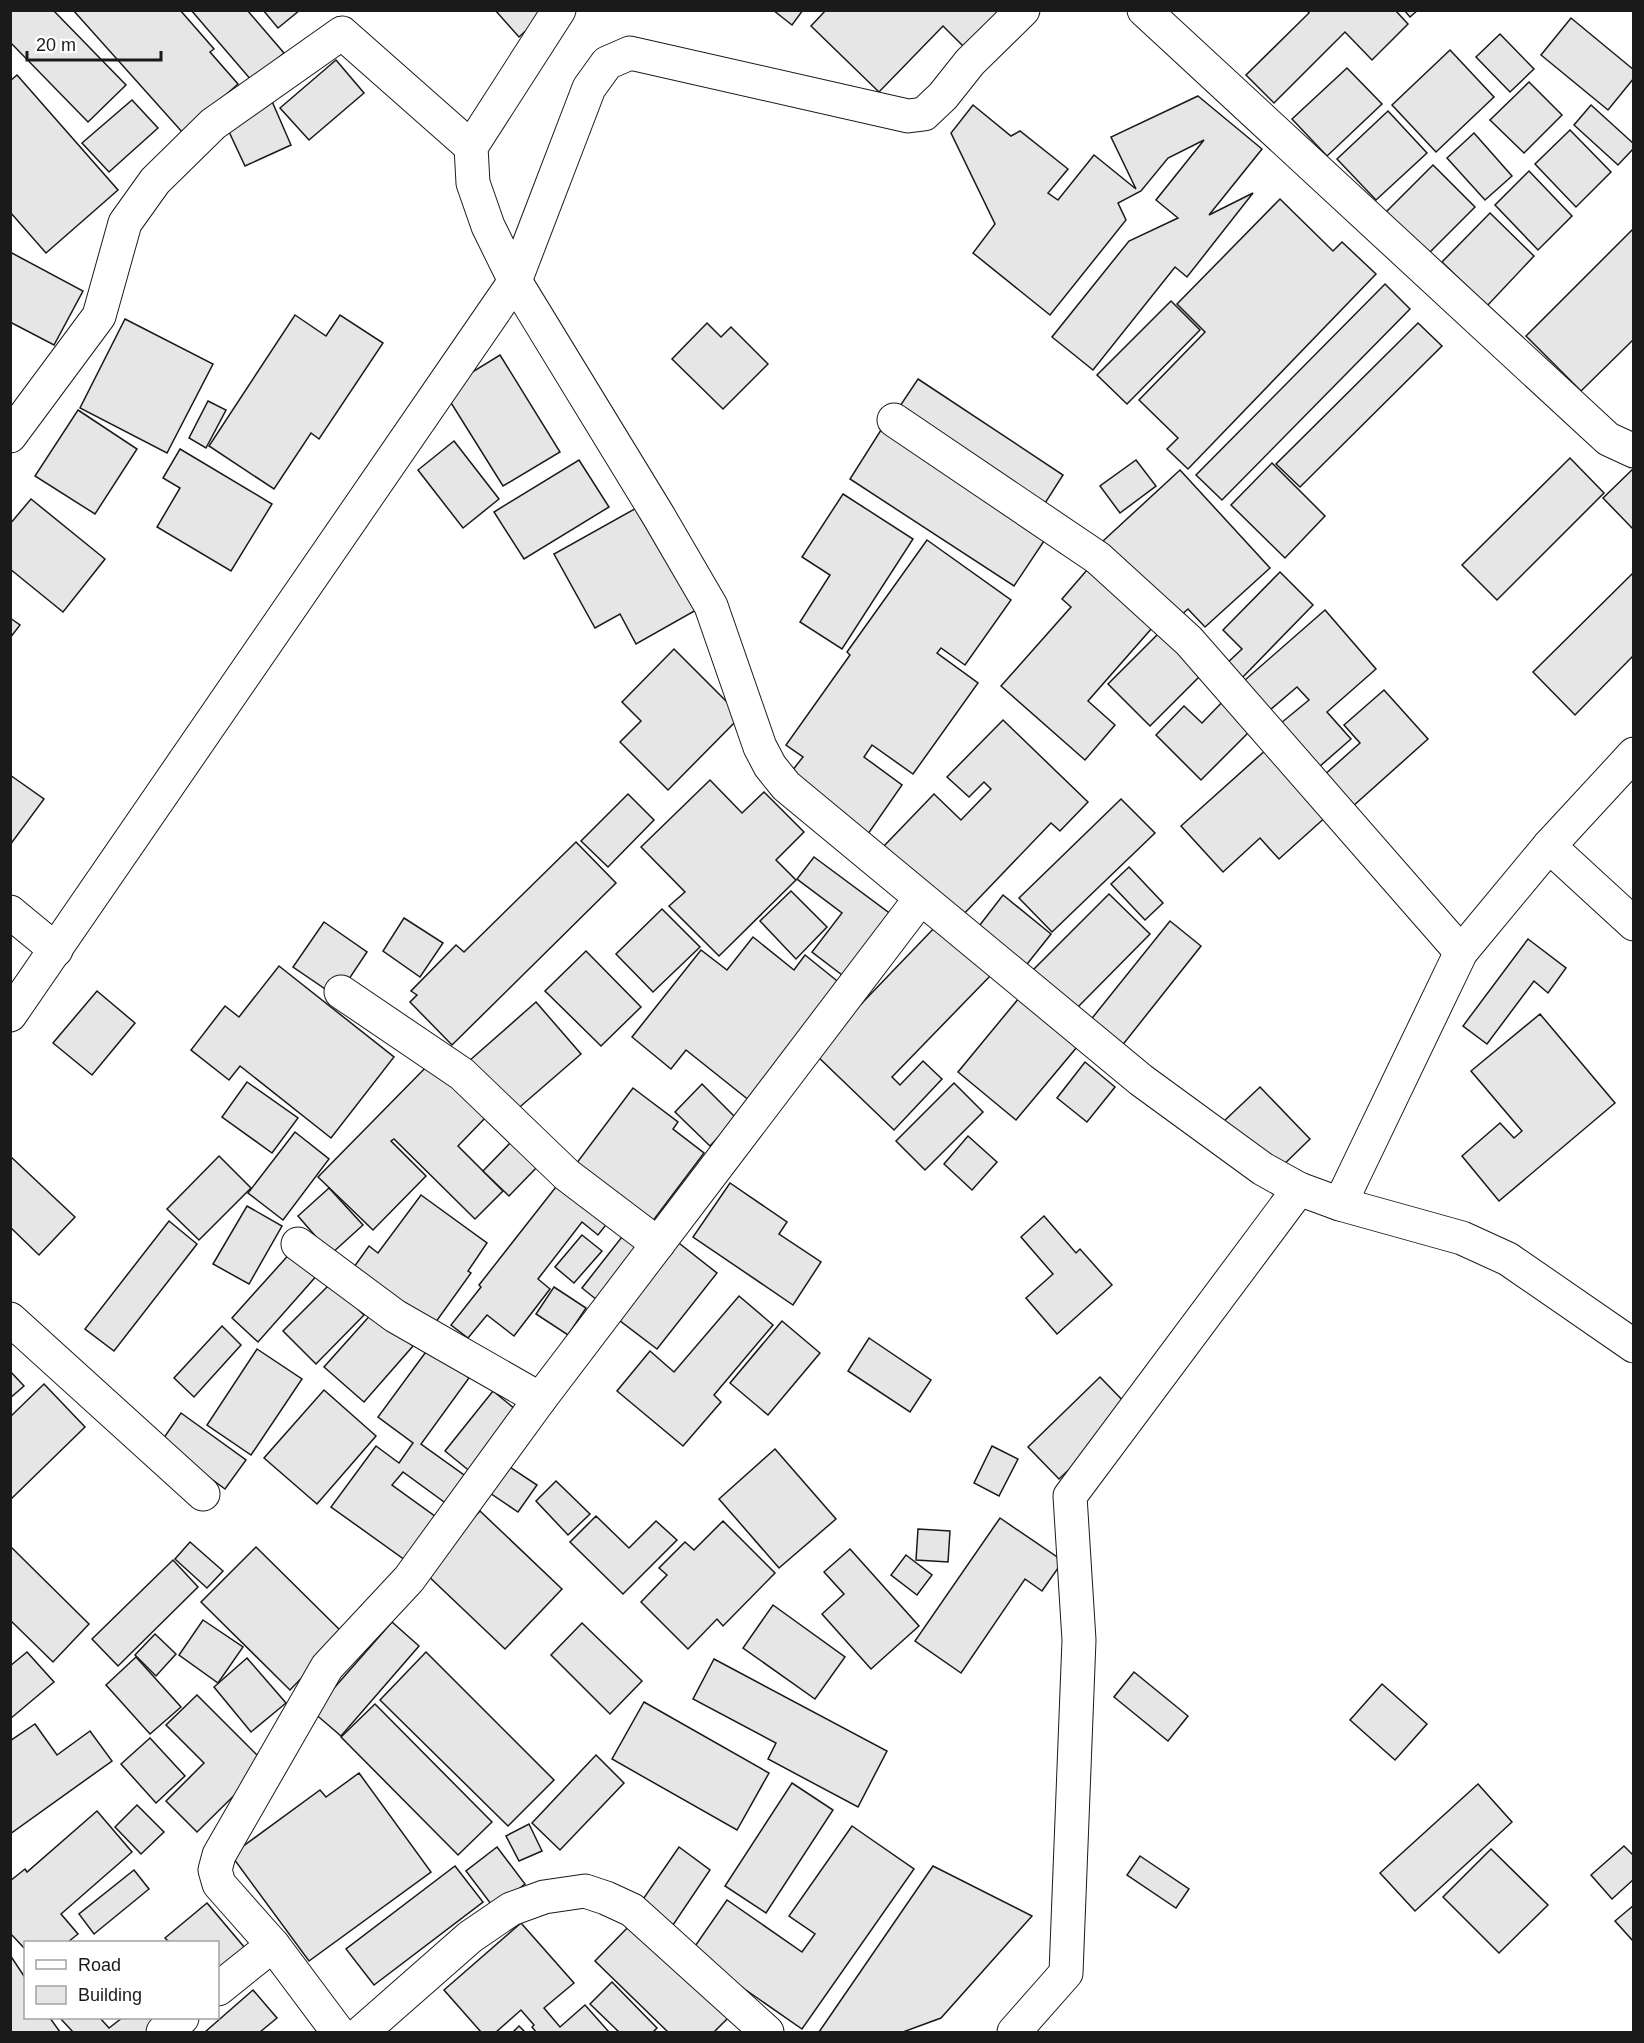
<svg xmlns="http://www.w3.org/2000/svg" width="1644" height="2043" font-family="Helvetica,sans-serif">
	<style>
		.building { fill: #e6e6e6; stroke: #1a1a1a; stroke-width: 1.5 }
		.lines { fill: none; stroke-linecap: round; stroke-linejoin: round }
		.minor-casing { stroke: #1a1a1a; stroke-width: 35 }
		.minor { stroke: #fff; stroke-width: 33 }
	</style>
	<rect width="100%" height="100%" fill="#fff"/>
	<!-- building -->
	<g class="building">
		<polygon points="10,10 53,10 126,85 88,122 10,42"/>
		<polygon points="73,10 180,10 214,49 210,52 238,84 183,133"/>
		<polygon points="191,10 247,10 284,53 252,81"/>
		<polygon points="263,10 300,10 278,28"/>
		<polygon points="495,10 548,10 519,37"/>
		<polygon points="773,10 803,10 792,25"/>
		<polygon points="826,10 1009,10 969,52 943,26 879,92 811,26"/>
		<polygon points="1307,10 1395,10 1408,24 1372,60 1345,32 1274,103 1246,75 1309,13"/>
		<polygon points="1404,10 1418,10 1410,17"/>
		<polygon points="1571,18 1634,70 1634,78 1608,110 1541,55"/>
		<polygon points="1500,34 1534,69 1510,92 1476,57"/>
		<polygon points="1450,50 1494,97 1436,152 1392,105"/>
		<polygon points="336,60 364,93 309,140 280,108"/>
		<polygon points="1347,68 1382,104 1327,156 1292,119"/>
		<polygon points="17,75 118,190 46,253 10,212 10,81"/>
		<polygon points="1529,82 1562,115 1524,153 1490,120"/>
		<polygon points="1198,96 1262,149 1209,215 1253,193 1187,277 1175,267 1093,370 1052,337 1129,241 1178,218 1156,200 1204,140 1168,158 1141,191 1118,203 1126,220 1050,315 973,253 995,224 951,133 973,105 1011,136 1020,131 1068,169 1048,193 1058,200 1094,155 1136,189 1111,137"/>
		<polygon points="271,99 291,145 245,166 224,121"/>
		<polygon points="132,100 158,128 109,172 82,143"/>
		<polygon points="1591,105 1634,144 1634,148 1618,165 1574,125"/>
		<polygon points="1388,111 1427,153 1376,200 1337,159"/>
		<polygon points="1570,130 1611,172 1576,207 1535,164"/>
		<polygon points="1474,133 1512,176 1485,200 1447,158"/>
		<polygon points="1433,165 1475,207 1426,256 1384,214"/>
		<polygon points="1529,171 1572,216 1538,250 1495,205"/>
		<polygon points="1280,199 1333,251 1342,242 1376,274 1188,469 1167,449 1178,438 1139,400 1205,332 1177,304"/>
		<polygon points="1490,213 1534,256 1487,306 1442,262"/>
		<polygon points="1634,228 1634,339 1581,391 1526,336"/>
		<polygon points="10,252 83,291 54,345 10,322"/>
		<polygon points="1385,284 1410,309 1222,500 1196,475"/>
		<polygon points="1171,301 1200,330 1127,404 1097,375"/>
		<polygon points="295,315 326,336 340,315 383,343 319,439 311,433 274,489 209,446"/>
		<polygon points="125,319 213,364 167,453 80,408"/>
		<polygon points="707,323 721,337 731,327 768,364 723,409 672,359"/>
		<polygon points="1418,323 1442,346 1300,487 1276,464"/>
		<polygon points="500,355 560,452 503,486 443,390"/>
		<polygon points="918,379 1063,475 1042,508 896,412"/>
		<polygon points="208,401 226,410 206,448 189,438"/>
		<polygon points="78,410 137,449 95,514 35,476"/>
		<polygon points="881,430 1046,538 1014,586 850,479"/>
		<polygon points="454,441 499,499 463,528 418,470"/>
		<polygon points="180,449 272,504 231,571 157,527 180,488 163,478"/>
		<polygon points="1570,458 1604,493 1497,600 1462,565"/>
		<polygon points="579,460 609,507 524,559 494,512"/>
		<polygon points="1136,460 1156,486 1120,513 1100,486"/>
		<polygon points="1272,463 1325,516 1285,558 1231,505"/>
		<polygon points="1634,468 1634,526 1632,528 1603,498"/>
		<polygon points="1180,470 1270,568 1205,627 1188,609 1178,618 1137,578 1103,541"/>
		<polygon points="843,494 913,539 842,649 800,622 830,575 802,557"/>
		<polygon points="31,499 105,559 63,612 10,569 10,524"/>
		<polygon points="640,506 698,609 636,644 620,614 595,628 554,554"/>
		<polygon points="927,540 1011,600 965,665 941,648 937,653 978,683 913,774 872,745 864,757 902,785 868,834 788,776 803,757 786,745 850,655 847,652"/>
		<polygon points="1093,563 1159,620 1088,701 1115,725 1085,760 1001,686 1071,607 1062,599"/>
		<polygon points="1280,572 1313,605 1239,681 1223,667 1242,649 1223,630"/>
		<polygon points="1634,572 1634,659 1632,657 1575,715 1533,672"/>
		<polygon points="1325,610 1376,669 1327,712 1351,739 1319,767 1281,723 1309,700 1297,687 1263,716 1237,687"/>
		<polygon points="10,618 20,625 10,638"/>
		<polygon points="1162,630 1204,672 1150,726 1108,684"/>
		<polygon points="674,649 741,716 668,790 620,742 641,721 622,702"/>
		<polygon points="1384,690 1428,739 1352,807 1323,776 1360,743 1344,725"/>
		<polygon points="1228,696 1256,725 1201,780 1156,735 1184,706 1202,723"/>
		<polygon points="1003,720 1088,802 1060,831 1051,823 960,918 884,846 934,794 961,820 991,789 984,782 969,797 947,777"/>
		<polygon points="1268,748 1328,815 1279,859 1260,838 1223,872 1181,826"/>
		<polygon points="10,775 44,799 10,845"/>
		<polygon points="710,780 742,813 764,792 804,832 776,860 796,880 719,956 669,906 685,892 641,847"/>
		<polygon points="628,794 654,820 608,867 581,841"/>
		<polygon points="1121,799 1155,833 1052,932 1019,898"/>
		<polygon points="576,842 616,883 452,1045 410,1002 417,995 411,991 456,945 464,952"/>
		<polygon points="814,857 892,915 846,978 812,952 842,913 797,879"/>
		<polygon points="1129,867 1163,903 1145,920 1111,884"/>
		<polygon points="791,891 827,927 796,959 760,921"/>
		<polygon points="1109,894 1150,934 1074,1011 1033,970"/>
		<polygon points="1003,895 1051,934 1020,973 973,934"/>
		<polygon points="662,909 700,947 653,992 616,954"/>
		<polygon points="404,918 443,943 420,977 383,951"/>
		<polygon points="1170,921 1201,946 1121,1047 1089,1022"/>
		<polygon points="324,922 367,952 337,997 293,967"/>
		<polygon points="938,924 991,975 892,1077 900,1085 923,1061 942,1079 894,1130 814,1053"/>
		<polygon points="753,937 794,970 805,955 841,984 750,1101 686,1050 671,1069 632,1037 701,950 727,970"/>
		<polygon points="1528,939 1566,968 1548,993 1534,981 1487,1044 1463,1026"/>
		<polygon points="586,951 641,1007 601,1046 545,991"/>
		<polygon points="279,966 394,1057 331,1138 240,1066 229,1080 191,1050 225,1006 239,1017"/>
		<polygon points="97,991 135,1023 92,1075 53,1043"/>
		<polygon points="1019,998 1077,1047 1016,1120 958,1072"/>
		<polygon points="536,1002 581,1054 514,1112 469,1061"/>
		<polygon points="1540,1014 1615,1103 1499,1201 1462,1156 1500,1123 1514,1138 1522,1131 1471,1071"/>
		<polygon points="433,1060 488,1115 458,1146 503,1191 475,1219 394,1139 391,1141 426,1176 373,1230 318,1177"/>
		<polygon points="1085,1062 1115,1087 1087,1122 1057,1098"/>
		<polygon points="247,1082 298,1118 272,1153 222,1117"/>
		<polygon points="954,1083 983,1112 925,1170 896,1141"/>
		<polygon points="702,1084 736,1118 710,1146 675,1112"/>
		<polygon points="1260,1087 1310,1139 1274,1174 1223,1122"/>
		<polygon points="633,1088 678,1122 673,1129 704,1153 649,1226 573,1168"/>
		<polygon points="295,1132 329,1159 283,1220 248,1193"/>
		<polygon points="968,1136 997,1162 972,1190 944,1164"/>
		<polygon points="513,1140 539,1165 509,1196 483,1171"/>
		<polygon points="10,1156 75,1217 39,1255 10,1227"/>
		<polygon points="219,1156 251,1188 199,1240 167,1209"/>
		<polygon points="559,1183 609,1221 598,1235 582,1222 538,1279 550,1289 514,1336 487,1315 468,1338 451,1325 481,1287 479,1285"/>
		<polygon points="730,1183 787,1222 779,1234 821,1262 793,1305 693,1237"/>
		<polygon points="329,1188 363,1225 331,1254 298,1216"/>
		<polygon points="421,1195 487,1243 468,1271 471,1273 433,1326 354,1267 369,1246 378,1253"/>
		<polygon points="247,1206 282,1226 249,1284 213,1264"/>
		<polygon points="1044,1216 1076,1253 1080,1249 1112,1285 1057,1334 1026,1298 1053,1274 1021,1237"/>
		<polygon points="169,1221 197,1244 114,1351 85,1329"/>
		<polygon points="625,1233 645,1249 602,1304 582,1288"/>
		<polygon points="582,1235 602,1251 574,1283 555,1267"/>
		<polygon points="675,1240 717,1273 657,1349 615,1317"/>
		<polygon points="293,1250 319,1273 258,1342 232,1318"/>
		<polygon points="331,1283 364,1315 316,1364 283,1331"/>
		<polygon points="554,1287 586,1308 568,1335 536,1314"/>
		<polygon points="739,1296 773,1325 714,1395 721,1402 683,1446 617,1391 650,1351 674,1372"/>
		<polygon points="374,1311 413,1346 364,1402 324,1367"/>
		<polygon points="782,1321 820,1353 768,1415 730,1383"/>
		<polygon points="222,1326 241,1345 194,1397 174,1378"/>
		<polygon points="869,1338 931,1380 910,1412 848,1371"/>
		<polygon points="257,1349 302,1379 251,1455 207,1425"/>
		<polygon points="428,1349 469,1378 421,1444 471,1480 451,1507 403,1472 392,1485 443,1522 412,1565 331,1507 376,1446 399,1463 413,1443 378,1417"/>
		<polygon points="10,1371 24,1386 10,1398"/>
		<polygon points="1100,1377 1132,1410 1059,1479 1028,1447"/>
		<polygon points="44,1384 85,1427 10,1500 10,1417"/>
		<polygon points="324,1390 376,1436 317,1504 264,1458"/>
		<polygon points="493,1391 520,1413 472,1473 445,1451"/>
		<polygon points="181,1413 246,1460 225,1489 161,1442"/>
		<polygon points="992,1446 1018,1459 999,1496 974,1483"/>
		<polygon points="775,1449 836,1519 779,1568 719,1499"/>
		<polygon points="505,1464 537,1485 518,1512 487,1491"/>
		<polygon points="556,1481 590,1514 568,1535 536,1501"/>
		<polygon points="480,1511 562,1589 505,1649 423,1571"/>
		<polygon points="596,1516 629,1548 656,1521 677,1540 623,1594 570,1542"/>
		<polygon points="1000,1518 1063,1561 1042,1591 1025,1579 961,1673 915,1641"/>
		<polygon points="723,1521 775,1573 723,1626 717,1619 688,1649 641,1602 667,1575 659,1568 685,1542 694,1550"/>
		<polygon points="918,1529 950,1531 948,1562 916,1560"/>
		<polygon points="190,1542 223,1571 207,1588 175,1559"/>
		<polygon points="10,1546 89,1624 53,1662 10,1620"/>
		<polygon points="256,1547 344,1634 290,1690 201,1602"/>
		<polygon points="850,1549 919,1626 871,1669 822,1614 844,1594 824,1572"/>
		<polygon points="906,1555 932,1575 917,1595 891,1575"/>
		<polygon points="173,1560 198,1587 118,1666 92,1639"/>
		<polygon points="773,1605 845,1657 815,1699 743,1648"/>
		<polygon points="203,1620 243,1647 218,1683 179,1655"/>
		<polygon points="392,1622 419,1646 341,1736 313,1712"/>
		<polygon points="582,1623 642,1681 610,1714 551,1655"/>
		<polygon points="155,1634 176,1654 156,1676 135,1655"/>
		<polygon points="27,1652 54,1682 10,1719 10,1666"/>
		<polygon points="426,1652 554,1780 508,1826 380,1700"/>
		<polygon points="136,1657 181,1707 150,1734 106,1685"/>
		<polygon points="247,1658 286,1703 251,1732 214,1687"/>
		<polygon points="714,1659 887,1751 858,1807 768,1759 776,1743 693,1699"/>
		<polygon points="1134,1672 1188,1716 1168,1741 1114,1697"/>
		<polygon points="1382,1684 1427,1724 1395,1760 1350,1720"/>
		<polygon points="197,1695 266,1764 197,1832 166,1801 204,1763 166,1725"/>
		<polygon points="644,1702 769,1773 737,1830 612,1759"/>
		<polygon points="375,1704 492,1822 458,1855 341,1737"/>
		<polygon points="35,1724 57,1755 90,1731 112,1761 10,1834 10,1741"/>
		<polygon points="150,1738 185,1776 156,1803 121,1764"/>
		<polygon points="596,1755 624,1783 560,1850 532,1823"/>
		<polygon points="359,1773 431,1872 309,1961 231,1855 320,1790 326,1797"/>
		<polygon points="792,1783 833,1810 766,1913 725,1886"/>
		<polygon points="1478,1784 1512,1822 1415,1911 1380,1873"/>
		<polygon points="137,1805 164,1832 141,1854 115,1827"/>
		<polygon points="97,1811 132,1852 61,1914 78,1934 68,1942 26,1942 26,1950 10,1933 10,1881 25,1869 27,1872"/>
		<polygon points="529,1824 542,1851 519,1861 506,1836"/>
		<polygon points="852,1826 914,1869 802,2029 691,1952 727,1900 802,1952 815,1934 789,1916"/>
		<polygon points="1624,1846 1634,1856 1634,1879 1612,1899 1591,1875"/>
		<polygon points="497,1847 525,1884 494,1908 466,1871"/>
		<polygon points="679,1847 710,1870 671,1928 639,1905"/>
		<polygon points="1491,1849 1548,1905 1499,1953 1443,1897"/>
		<polygon points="1140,1856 1189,1889 1176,1908 1127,1875"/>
		<polygon points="455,1866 483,1902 374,1985 346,1949"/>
		<polygon points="933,1866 1032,1916 941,2018 903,2032 819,2032"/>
		<polygon points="134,1870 149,1889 94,1934 79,1914"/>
		<polygon points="207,1903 250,1954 218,1981 218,1942 169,1942 165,1938"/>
		<polygon points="1634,1905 1634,1942 1615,1921"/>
		<polygon points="634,1921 731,2015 714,2032 668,2032 595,1961"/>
		<polygon points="521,1923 574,1983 544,2008 560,2027 585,2005 609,2032 536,2032 532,2027 534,2025 521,2010 496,2032 481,2032 444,1990"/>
		<polygon points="10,1955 26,1979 26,2018 50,2018 60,2032 10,2032"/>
		<polygon points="612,1982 657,2028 653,2032 619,2032 590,2004"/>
		<polygon points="253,1990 277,2018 260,2032 205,2032"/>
		<polygon points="60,2018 100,2018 109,2028 122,2018 174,2018 156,2032 73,2032"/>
		<polygon points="519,2026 525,2032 513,2032"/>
	</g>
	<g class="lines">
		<!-- minor casing -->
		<g class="minor-casing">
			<g id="minor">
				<polyline points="559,10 471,147 473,183 488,226 515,281 658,515 711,606 760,747 770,766 786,786 1141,1080 1263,1169 1299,1189 1340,1204 1462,1238 1508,1259 1634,1346"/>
				<polyline points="1144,10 1608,439 1634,451"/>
				<polyline points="894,420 1098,558 1189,641 1461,952"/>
				<polyline points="10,436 99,316 125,223 155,181 213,124 342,33 471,147"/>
				<polyline points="1549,846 1634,924"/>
				<polyline points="10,912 56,950"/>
				<polyline points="341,992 462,1074 567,1175 658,1244"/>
				<polyline points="10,1015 515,281 589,88 607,63 630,53 908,116 924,114 943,96 970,62 1023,10"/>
				<polyline points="1340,1204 1461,952 1549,846 1634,754"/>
				<polyline points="298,1244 395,1316 540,1399"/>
				<polyline points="10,1319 203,1494"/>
				<polyline points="218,1989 273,1945"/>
				<polyline points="163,2032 182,2018"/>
				<polyline points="338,2032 273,1945 219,1884 215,1870 219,1855 327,1667 409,1579 540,1399 920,899"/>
				<polyline points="362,2032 470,1937 511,1909 544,1897 585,1891 606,1898 632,1910 767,2032"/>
				<polyline points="1014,2032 1066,1973 1079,1640 1070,1496 1299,1189"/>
			</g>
		</g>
		<!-- minor -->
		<use href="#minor" class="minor"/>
	</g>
	<!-- border -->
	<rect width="1644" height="2043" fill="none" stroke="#1a1a1a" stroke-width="24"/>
	<!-- legend -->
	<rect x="24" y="1941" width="195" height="78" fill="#ffffff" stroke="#a3a3a3" stroke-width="1.5"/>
	<rect x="36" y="1960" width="30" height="9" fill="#ffffff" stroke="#a3a3a3" stroke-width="1.5"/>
	<text x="78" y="1971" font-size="18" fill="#1a1a1a">Road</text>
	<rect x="36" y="1986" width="30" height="18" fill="#e6e6e6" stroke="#a3a3a3" stroke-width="1.5"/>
	<text x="78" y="2001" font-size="18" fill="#1a1a1a">Building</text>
	<!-- scale -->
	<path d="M27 51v9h134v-9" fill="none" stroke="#1a1a1a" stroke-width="3"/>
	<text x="36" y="51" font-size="18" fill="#1a1a1a" stroke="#ffffff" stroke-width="4.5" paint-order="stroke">20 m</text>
</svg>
